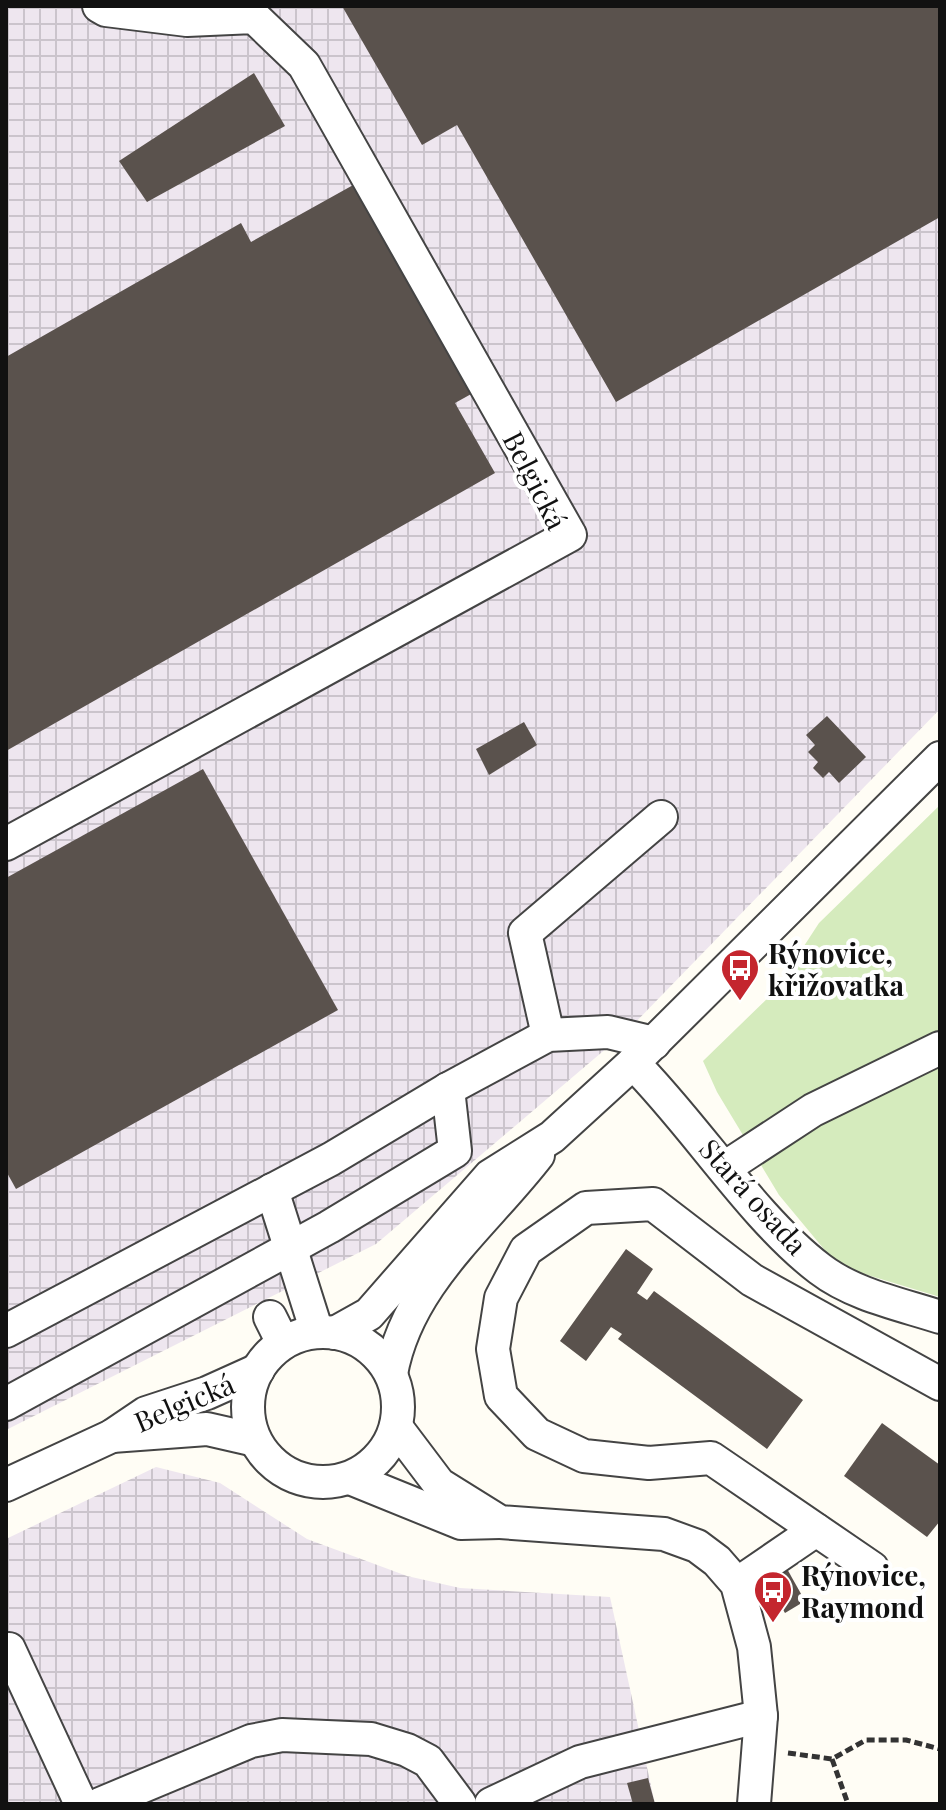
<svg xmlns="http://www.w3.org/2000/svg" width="946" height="1810" font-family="'Playfair Display',serif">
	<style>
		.industrial { fill: url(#industrial-grid) }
		.grass { fill: #d5ebbd }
		.building { fill: #5a524d }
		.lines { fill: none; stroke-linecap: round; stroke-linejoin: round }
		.minor-casing { stroke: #444; stroke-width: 36 }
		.path { stroke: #333; stroke-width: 5; stroke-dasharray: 8 4; stroke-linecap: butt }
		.minor { stroke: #fff; stroke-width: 32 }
		.labels { text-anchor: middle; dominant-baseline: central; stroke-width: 8; stroke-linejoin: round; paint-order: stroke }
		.street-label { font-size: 28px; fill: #111; stroke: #fff }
		.poi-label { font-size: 28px; font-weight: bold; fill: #111; stroke: #fff; text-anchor: start }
	</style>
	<defs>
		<pattern id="industrial-grid" width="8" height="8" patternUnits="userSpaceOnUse" patternTransform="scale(2)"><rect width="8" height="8" fill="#eee6ef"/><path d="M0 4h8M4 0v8" fill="none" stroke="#cbc4cc"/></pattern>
	</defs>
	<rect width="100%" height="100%" fill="#fffdf5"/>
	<!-- industrial -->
	<g class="industrial">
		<polygon points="6,6 940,6 940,709 628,1030 376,1244 6,1430"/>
		<polygon points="156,1467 220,1483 307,1539 407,1576 460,1588 610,1597 655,1804 6,1804 6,1539"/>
	</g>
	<!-- grass -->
	<polygon class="grass" points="940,805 940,1297 838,1266 779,1195 717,1092 703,1061 774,992 819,923"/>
	<!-- building -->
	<g class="building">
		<polygon points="342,6 940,6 940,217 616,402 457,125 422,145"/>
		<polygon points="254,73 285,126 147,202 119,161"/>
		<polygon points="355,184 473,393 455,403 495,473 6,751 6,357 241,223 251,242"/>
		<polygon points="827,716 866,757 839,783 829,772 823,778 813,768 818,762 808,752 815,745 806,735"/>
		<polygon points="524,722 537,745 489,775 476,749"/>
		<polygon points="203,769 338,1010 16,1189 6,1171 6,878"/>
		<polygon points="626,1249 653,1269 637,1293 647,1300 654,1291 803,1400 767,1449 618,1339 622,1334 611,1327 586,1361 560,1341"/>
		<polygon points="882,1423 940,1465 940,1521 927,1537 844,1476"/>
		<polygon points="786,1567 805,1601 785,1613 765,1580"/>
		<polygon points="648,1778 655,1804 633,1804 627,1783"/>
	</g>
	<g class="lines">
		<!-- minor casing -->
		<g class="minor-casing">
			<g id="minor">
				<polyline points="6,844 570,535 304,65 254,17 187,20 106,10 99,6"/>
				<polyline points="548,1035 525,933 661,817"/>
				<path d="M633 1063C695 1125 753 1218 820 1269 854 1295 900 1304 940 1317"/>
				<polyline points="726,1167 813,1110 940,1048"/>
				<polyline points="272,1190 317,1332"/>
				<polyline points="270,1317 283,1343"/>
				<polyline points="6,1331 331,1159 448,1089 548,1035 608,1032 654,1043"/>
				<circle cx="323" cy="1407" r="75"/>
				<polyline points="335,1333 369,1314 490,1176 552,1137 633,1063 940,758"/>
				<path d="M391 1374C407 1283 484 1225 538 1155"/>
				<polyline points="6,1404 329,1227 455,1151 448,1089"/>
				<polyline points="396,1427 439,1484 500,1522 664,1534 697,1546 717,1561 737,1584 754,1647 761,1716 754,1804"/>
				<polyline points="112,1436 207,1429 255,1440"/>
				<polyline points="350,1478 461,1523 500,1522"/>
				<polyline points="6,1485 112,1436 146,1413 207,1393 258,1370"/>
				<polyline points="872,1568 711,1458 649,1463 584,1456 537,1434 501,1396 493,1349 501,1298 526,1250 586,1208 653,1204 752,1280 940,1384"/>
				<polyline points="737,1584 816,1530"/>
				<polyline points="6,1650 9,1649 81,1804"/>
				<polyline points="100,1804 251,1741 282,1735 371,1739 407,1750 428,1761 460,1804"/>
				<polyline points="491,1804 580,1762 761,1716"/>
			</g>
		</g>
		<!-- path -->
		<g class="path">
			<polyline points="788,1753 832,1759 866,1740 906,1740 940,1749"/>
			<polyline points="832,1759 848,1804"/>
		</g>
		<!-- minor -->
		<use href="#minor" class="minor"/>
	</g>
	<!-- icons -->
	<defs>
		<g id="bus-pin" transform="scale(2)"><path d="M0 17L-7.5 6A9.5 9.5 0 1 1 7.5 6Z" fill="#c4262e" stroke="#fff"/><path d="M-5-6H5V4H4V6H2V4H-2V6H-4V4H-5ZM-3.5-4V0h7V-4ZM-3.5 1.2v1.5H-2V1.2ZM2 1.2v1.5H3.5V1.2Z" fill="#fff"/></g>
	</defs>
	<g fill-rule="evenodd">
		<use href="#bus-pin" x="740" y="968"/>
		<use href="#bus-pin" x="773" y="1590"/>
	</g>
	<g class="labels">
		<!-- street labels -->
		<g class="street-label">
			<text transform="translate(536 480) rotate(63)">Belgická</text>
			<text transform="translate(754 1196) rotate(48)">Stará osada</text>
			<text transform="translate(184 1402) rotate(-23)">Belgická</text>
		</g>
		<!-- poi labels -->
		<g class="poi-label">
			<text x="768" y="952">Rýnovice,<tspan x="768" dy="32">křižovatka</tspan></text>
			<text x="801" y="1574">Rýnovice,<tspan x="801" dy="32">Raymond</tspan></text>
		</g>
	</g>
	<!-- border -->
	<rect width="946" height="1810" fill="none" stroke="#111111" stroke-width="16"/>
</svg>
